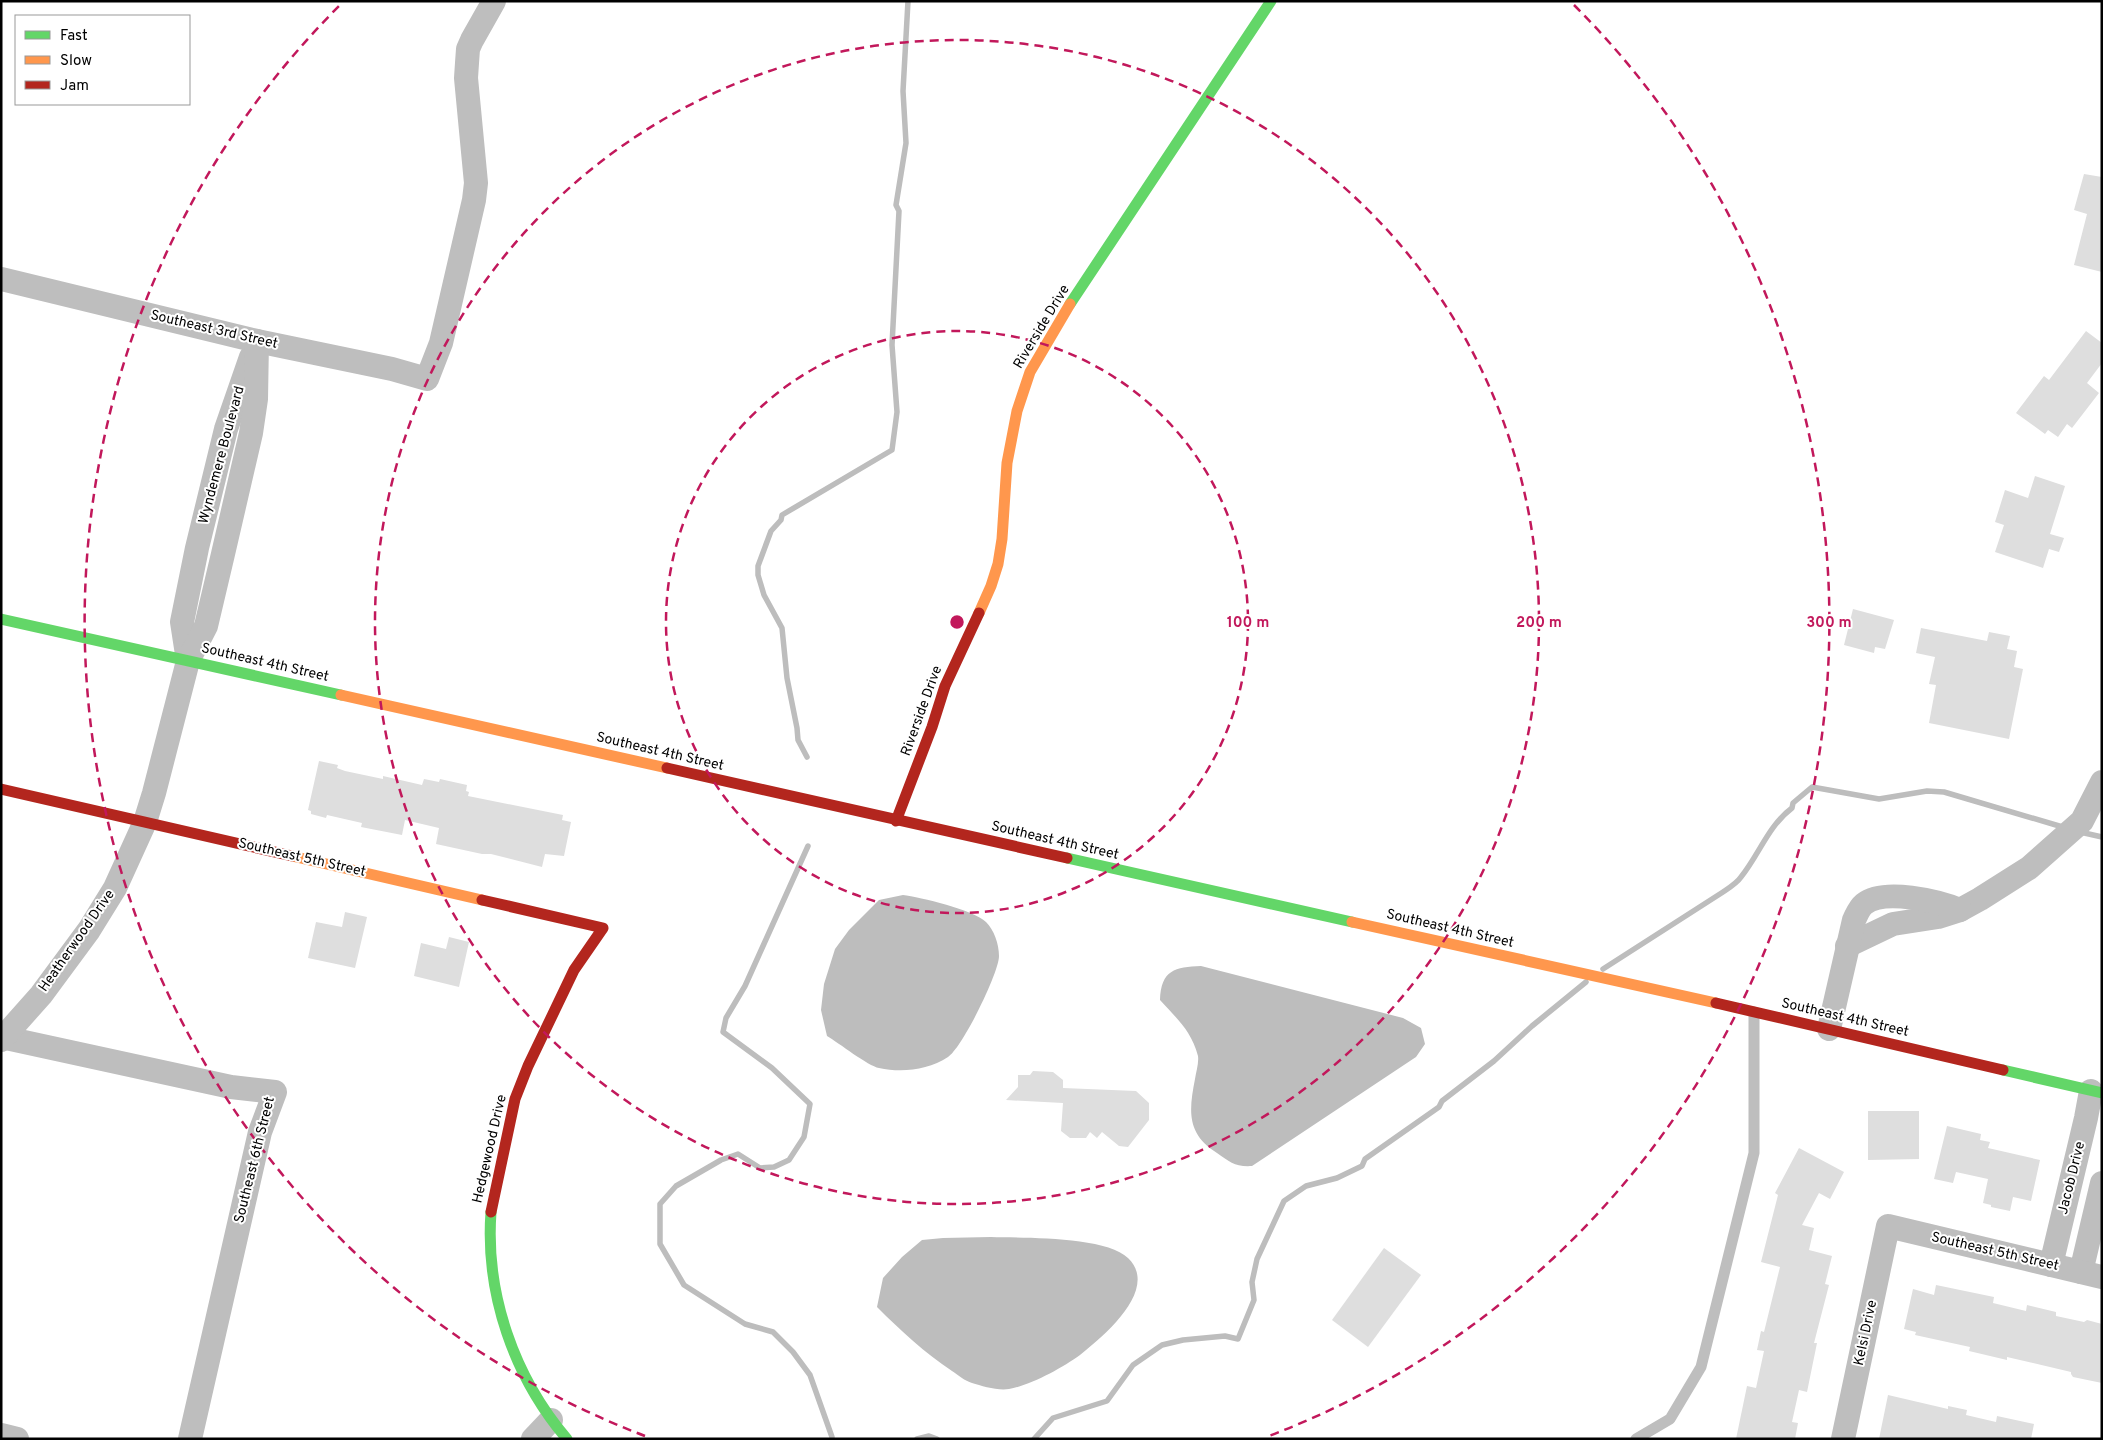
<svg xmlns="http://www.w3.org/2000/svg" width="2103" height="1440" font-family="Overpass,sans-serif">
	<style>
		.water { fill: #bdbdbd }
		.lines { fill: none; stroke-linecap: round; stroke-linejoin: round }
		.stream { stroke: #bdbdbd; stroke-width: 5.5 }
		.building { fill: #dedede }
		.lane { stroke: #bebebe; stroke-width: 11 }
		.street { stroke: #bebebe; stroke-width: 24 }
		.fast { stroke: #63d668; stroke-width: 11 }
		.slow { stroke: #ff974d; stroke-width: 11 }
		.jam { stroke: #b3261e; stroke-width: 11 }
		.ring { fill: none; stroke: #c2185b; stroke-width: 2.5; stroke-dasharray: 9 6 }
		.labels { text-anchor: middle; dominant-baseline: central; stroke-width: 4; stroke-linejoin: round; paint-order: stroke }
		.street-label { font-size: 14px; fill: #000; stroke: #fff }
		.centre { fill: #c2185b; stroke: #fff; stroke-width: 2.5 }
		.ring-label { font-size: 15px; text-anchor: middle; font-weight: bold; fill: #c2185b; stroke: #fff; stroke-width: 4; stroke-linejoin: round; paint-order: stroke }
	</style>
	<rect width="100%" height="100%" fill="#fff"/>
	<!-- water -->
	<g class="water">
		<path d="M903 895C920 897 974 910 986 922 994 930 999 944 999 956 999 973 962 1048 948 1057 928 1070 902 1073 879 1068 868 1066 839 1043 827 1036L821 1010 824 984 835 949 849 930 879 900Z"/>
		<path d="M1201 966 1403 1018 1421 1028 1425 1044 1416 1057 1252 1166C1235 1167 1230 1162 1217 1153 1186 1134 1189 1110 1195 1079 1196 1072 1199 1063 1198 1056 1191 1030 1177 1019 1160 1000 1161 970 1175 967 1201 966Z"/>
		<path d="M991 1237C1023 1238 1106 1236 1128 1258 1160 1289 1104 1336 1080 1355 1062 1368 1031 1385 1009 1389 998 1391 982 1386 972 1383 965 1381 958 1375 952 1371 925 1353 901 1331 877 1307L883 1278 902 1257 922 1240 943 1238Z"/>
	</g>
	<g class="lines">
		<!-- stream -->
		<g class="stream">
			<polyline points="807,757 798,740 797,728 787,678 782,628 764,595 758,575 758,566 771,531 781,520 782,515 892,450 897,412 892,345 899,211 896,205 906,143 903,91 908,1"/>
			<polyline points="2080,832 2102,837"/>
			<polyline points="808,846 745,986 726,1018 723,1032 772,1068 810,1104 804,1137 789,1160 774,1167 760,1168 738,1154 721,1160 676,1186 660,1204 660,1244 684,1285 745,1324 773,1332 793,1352 810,1375 832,1437"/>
			<path d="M1603 969 1723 892C1729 888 1737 883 1741 877 1759 855 1768 826 1792 808L1793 803 1812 787 1879 799 1927 791 1944 792 2066 828"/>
			<polyline points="917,1439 929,1436 937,1439"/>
			<polyline points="1034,1439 1053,1418 1107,1401 1133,1365 1162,1345 1183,1340 1225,1336 1238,1339 1254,1300 1252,1282 1257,1259 1284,1201 1306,1186 1337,1178 1362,1166 1365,1159 1439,1107 1442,1101 1494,1061 1532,1026 1586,982"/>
		</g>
	</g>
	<!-- building -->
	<g class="building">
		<polygon points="2084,174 2102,177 2102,272 2074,265 2087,214 2074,210"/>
		<polygon points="2086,331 2102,343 2102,363 2087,383 2099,393 2072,428 2067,424 2058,437 2048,430 2045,434 2016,413 2044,376 2049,380"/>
		<polygon points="2035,476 2065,486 2050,534 2064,538 2059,552 2049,549 2043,568 1995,552 2004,525 1995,522 2005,490 2028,498"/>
		<polygon points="1853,609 1894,620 1885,649 1875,647 1874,653 1844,645"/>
		<polygon points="1921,628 1987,641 1989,632 2010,636 2007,649 2017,651 2014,667 2023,669 2009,739 1929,723 1936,685 1929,684 1935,657 1916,653"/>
		<polygon points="319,761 338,765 337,768 345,771 383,779 383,776 422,785 424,779 439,782 440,779 467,785 466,791 469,792 468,796 563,815 562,820 571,822 564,856 545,854 542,867 491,854 482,854 436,844 439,828 405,820 402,835 361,827 362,823 327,815 326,818 311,814 311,811 308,810"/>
		<polygon points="345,912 367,917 355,968 308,958 316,922 342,927"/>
		<polygon points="449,937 469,942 459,987 414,976 421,943 446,949"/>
		<polygon points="1033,1071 1053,1072 1063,1080 1063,1088 1136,1091 1149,1103 1149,1120 1128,1147 1119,1146 1102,1132 1097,1138 1090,1132 1086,1138 1070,1138 1061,1131 1063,1103 1006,1100 1018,1087 1018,1075 1030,1075"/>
		<polygon points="1868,1111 1919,1111 1919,1159 1868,1160"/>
		<polygon points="1947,1126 1981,1134 1980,1140 1990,1142 1988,1148 2040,1160 2031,1201 2013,1197 2010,1211 1991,1207 1991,1205 1983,1203 1988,1179 1956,1172 1953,1183 1934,1179"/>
		<polygon points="1799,1148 1844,1172 1830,1199 1819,1193 1802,1225 1814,1228 1809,1250 1832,1256 1825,1284 1829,1285 1814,1343 1817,1343 1807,1392 1799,1390 1792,1422 1798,1423 1795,1439 1736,1439 1747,1386 1756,1388 1764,1351 1757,1350 1761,1331 1764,1332 1780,1267 1761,1262 1778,1195 1775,1193"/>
		<polygon points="1384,1248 1421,1275 1368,1347 1332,1320"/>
		<polygon points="1936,1285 1994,1297 1993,1303 2026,1311 2027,1305 2056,1312 2056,1316 2084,1322 2087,1320 2102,1324 2102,1383 2073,1377 2071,1374 2071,1372 2007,1357 2007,1360 1969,1351 1970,1347 1915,1335 1916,1332 1904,1329 1913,1289 1934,1295"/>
		<polygon points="1888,1395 1948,1409 1948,1406 1967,1410 1966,1415 1996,1422 1997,1416 2034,1424 2031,1439 1879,1439"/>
	</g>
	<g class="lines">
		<!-- lane -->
		<polyline class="lane" points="1636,1439 1670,1419 1701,1367 1754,1153 1754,1012"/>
		<!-- street -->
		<g class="street">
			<polyline points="1,279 257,341 392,369 427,379 441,343 474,200 476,183 466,78 467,63 468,49 472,40 494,1"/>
			<polyline points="188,661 182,622 197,548 226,429 251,357"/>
			<polyline points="1847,946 1893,924 1938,917 1960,910 1980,899 2029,868 2082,821 2102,782"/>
			<path d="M1829 1029 1854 920C1857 914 1859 908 1864 904 1884 888 1938 901 1960 910"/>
			<polyline points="1,1037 231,1087 275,1092 260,1132 190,1439"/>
			<polyline points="1,1040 41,995 89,930 115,888 145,822 154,793 188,661 206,626 223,554 251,433 256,399 257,341"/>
			<polyline points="2051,1265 2086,1118 2091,1091"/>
			<polyline points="2081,1272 2102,1183"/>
			<polyline points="1,1435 17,1439"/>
			<polyline points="533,1439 551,1420"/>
			<polyline points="1843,1439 1888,1226 2102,1277"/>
		</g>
		<!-- fast -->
		<g class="fast">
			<polyline points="1070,304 1271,1"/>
			<polyline points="1,619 341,695"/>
			<polyline points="1067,858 1352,922"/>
			<polyline points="2003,1070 2102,1093"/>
			<path d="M491 1212C485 1294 514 1377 567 1439"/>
		</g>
		<!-- slow -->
		<g class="slow">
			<polyline points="979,613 991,586 998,564 1002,539 1007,463 1017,411 1030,372 1070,304"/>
			<polyline points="341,695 667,768"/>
			<polyline points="292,856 482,900"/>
			<polyline points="1352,922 1716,1003"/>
		</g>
		<!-- jam -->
		<g class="jam">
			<polyline points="667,768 1067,858"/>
			<polyline points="1,789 292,856"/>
			<polyline points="896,821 932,727 945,686 979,613"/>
			<polyline points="482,900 603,928 574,970 528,1066 515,1099 491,1212"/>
			<polyline points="1716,1003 2003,1070"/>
		</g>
	</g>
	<!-- distance rings -->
	<g class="ring">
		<circle cx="957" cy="622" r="291"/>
		<circle cx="957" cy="622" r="582"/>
		<path d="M645 1436A872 872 0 0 1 340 5M1574 5A872 872 0 0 1 1269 1436"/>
	</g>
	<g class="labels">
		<!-- street labels -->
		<g class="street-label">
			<text transform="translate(1042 327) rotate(-59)">Riverside Drive</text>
			<text transform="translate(214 330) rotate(13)">Southeast 3rd Street</text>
			<text transform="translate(222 455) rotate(-75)">Wyndemere Boulevard</text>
			<text transform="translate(265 663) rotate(13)">Southeast 4th Street</text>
			<text transform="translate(922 711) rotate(-70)">Riverside Drive</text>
			<text transform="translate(660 752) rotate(13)">Southeast 4th Street</text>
			<text transform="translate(1055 841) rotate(13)">Southeast 4th Street</text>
			<text transform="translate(302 858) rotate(13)">Southeast 5th Street</text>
			<text transform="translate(1450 929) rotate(13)">Southeast 4th Street</text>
			<text transform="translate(77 941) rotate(-55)">Heatherwood Drive</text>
			<text transform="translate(1845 1018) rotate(13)">Southeast 4th Street</text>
			<text transform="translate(490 1149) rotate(-77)">Hedgewood Drive</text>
			<text transform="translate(255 1160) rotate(-76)">Southeast 6th Street</text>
			<text transform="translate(2072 1178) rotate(-76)">Jacob Drive</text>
			<text transform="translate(1995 1252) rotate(13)">Southeast 5th Street</text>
			<text transform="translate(1866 1333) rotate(-78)">Kelsi Drive</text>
		</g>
	</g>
	<circle cx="957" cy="622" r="8" class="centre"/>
	<g class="ring-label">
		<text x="1248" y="627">100 m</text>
		<text x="1539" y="627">200 m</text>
		<text x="1829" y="627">300 m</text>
	</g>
	<!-- border -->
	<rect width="2103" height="1440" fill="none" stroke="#000000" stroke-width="5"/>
	<!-- legend -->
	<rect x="15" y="15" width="175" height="90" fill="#ffffff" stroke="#999999"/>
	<rect x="25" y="31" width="25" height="8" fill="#63d668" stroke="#999999"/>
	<text x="60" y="40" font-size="15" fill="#000000">Fast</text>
	<rect x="25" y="56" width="25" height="8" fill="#ff974d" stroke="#999999"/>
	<text x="60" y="65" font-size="15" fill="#000000">Slow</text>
	<rect x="25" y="81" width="25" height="8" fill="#b3261e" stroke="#999999"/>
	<text x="60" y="90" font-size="15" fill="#000000">Jam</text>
</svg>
